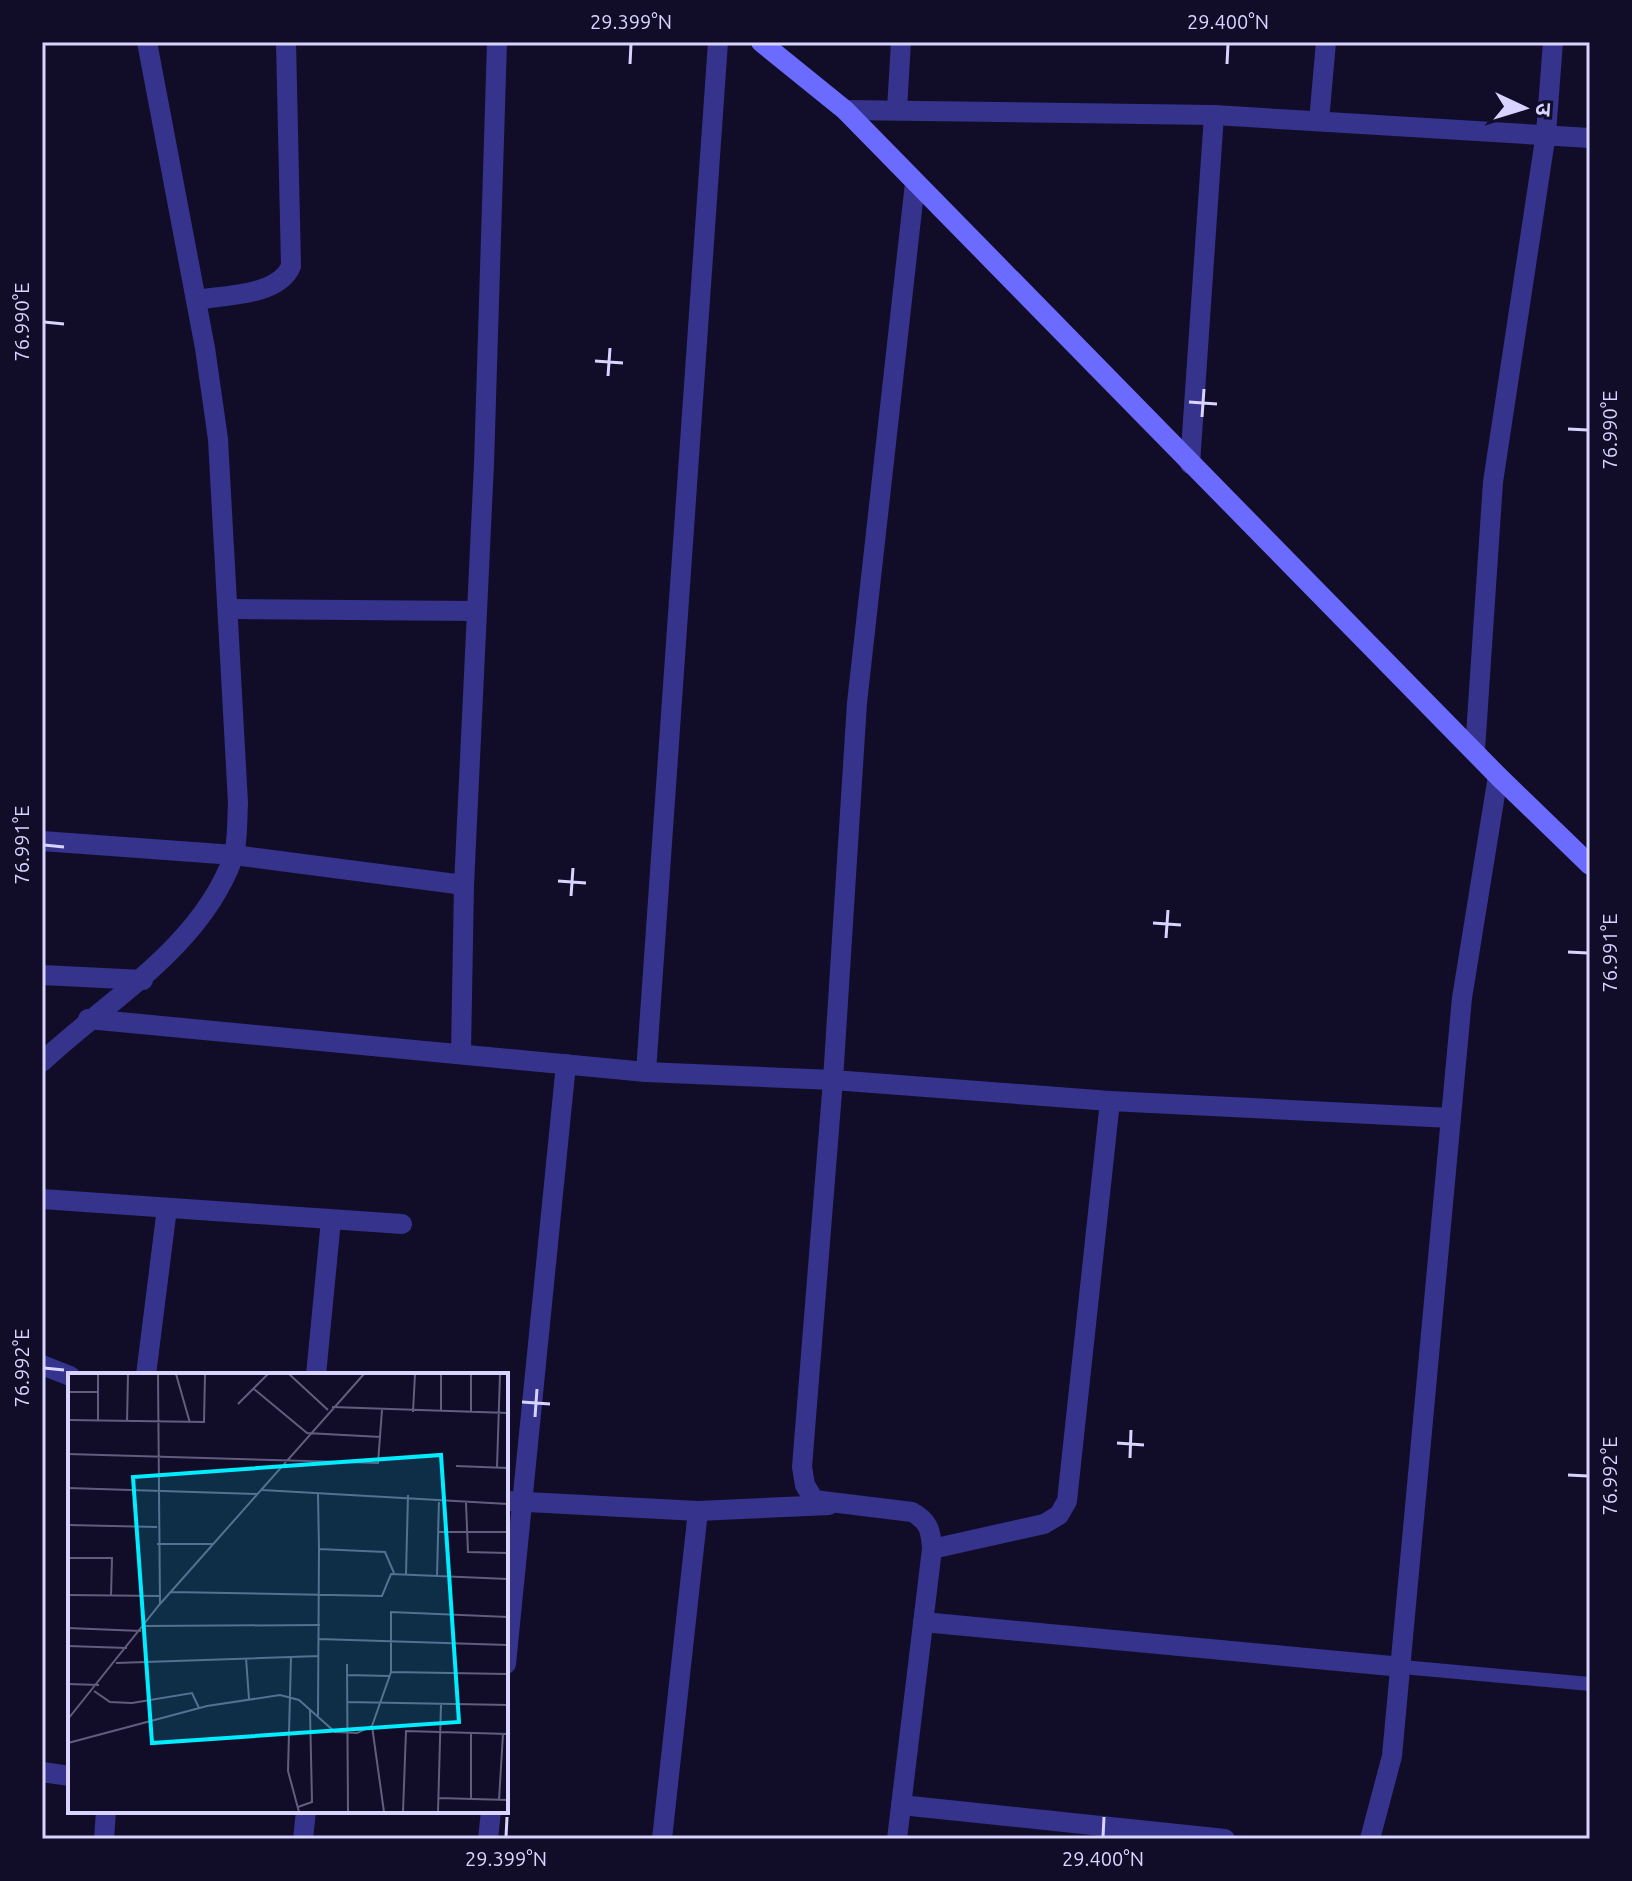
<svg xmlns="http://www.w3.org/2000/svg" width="1632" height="1881" font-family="Ubuntu,'Noto Sans Devanagari',sans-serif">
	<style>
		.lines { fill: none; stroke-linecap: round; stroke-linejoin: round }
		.lane { stroke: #35338c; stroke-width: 14 }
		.street { stroke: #35338c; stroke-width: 20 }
		.secondary { stroke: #6c6bff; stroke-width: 20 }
		.ticks { fill: none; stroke: #d8d4ff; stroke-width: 3 }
		.inset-road { fill: none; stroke: #615d7e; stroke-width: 2 }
		.view { fill: #00ecff; fill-opacity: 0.15; stroke: #00ecff; stroke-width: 4 }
		.inset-edge { fill: none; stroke: #d8d4ff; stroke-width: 4 }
		.neatline { fill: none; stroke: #d8d4ff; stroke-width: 3 }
		.ticks-label { font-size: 20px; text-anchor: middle; fill: #d8d4ff }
	</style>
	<rect width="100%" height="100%" fill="#110d28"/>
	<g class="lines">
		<!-- lane -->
		<polyline class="lane" points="1402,1667 1590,1684"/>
		<!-- street -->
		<g class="street">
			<polyline points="897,109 901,42"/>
			<polyline points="845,110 1214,115 1590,138"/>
			<polyline points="1319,121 1326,42"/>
			<path d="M196 300C224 295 279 296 291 266L286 42"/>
			<polyline points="1190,464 1214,115"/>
			<polyline points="230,609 477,611"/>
			<polyline points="1475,750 1493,482 1546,133 1553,42"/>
			<polyline points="42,841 234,855 464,885"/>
			<polyline points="42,975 143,980"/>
			<polyline points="88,1019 646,1072 833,1080 1110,1101 1067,1501 1059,1515 1044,1524 932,1549"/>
			<polyline points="461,1052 464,885 484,464 497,42"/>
			<path d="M42 1062C108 1000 200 948 233 858 238 842 237 821 238 803L218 439 205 348 147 42"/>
			<polyline points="646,1072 718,42"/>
			<polyline points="1110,1101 1451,1118"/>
			<polyline points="42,1199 402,1224"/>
			<polyline points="42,1365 70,1376"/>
			<polyline points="146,1375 167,1208"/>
			<polyline points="316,1375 331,1220"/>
			<polyline points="506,1501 698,1511 662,1839"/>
			<polyline points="698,1511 829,1505"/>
			<polyline points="923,1622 1402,1667"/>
			<polyline points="506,1664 566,1064"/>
			<polyline points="42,1772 70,1776"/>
			<polyline points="901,1805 1225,1839"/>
			<polyline points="104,1839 106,1811"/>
			<polyline points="303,1839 306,1811"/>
			<polyline points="488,1839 491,1811"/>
			<path d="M897 1839 932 1549C931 1531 929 1521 912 1512L814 1500 805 1485 802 1467 833 1080 857 703 915 183"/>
			<polyline points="1370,1839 1392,1756 1462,998 1498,776"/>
		</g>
		<!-- secondary -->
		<polyline class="secondary" points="761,42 845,110 1498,776 1590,865"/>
	</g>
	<!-- ticks -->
	<path class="ticks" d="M630 64 631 44M1227 64 1228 44M44 322 64 324M595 361 623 363M608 376 610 348M1189 402 1217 404M1202 417 1204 389M1568 429 1588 430M44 845 64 847M558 881 586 883M571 896 573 868M1153 923 1181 925M1166 938 1168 910M1568 952 1588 953M44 1368 64 1370M522 1402 550 1404M535 1417 537 1389M1117 1443 1144 1445M1130 1458 1131 1430M1568 1475 1588 1476M506 1837 507 1817M1103 1837 1104 1817"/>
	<!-- overview -->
	<g transform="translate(68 1373)">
		<rect width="440" height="440" fill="#110d28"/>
		<path class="inset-road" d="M90 1 92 231M108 1 122 50M221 1 260 37M403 1V39M186 16 239 60 313 64M0 19H31M170 31 200 1M264 34 440 40M345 39 347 1M373 39V1M0 47 136 49 137 1M30 48V1M59 49 60 1M0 81 310 90 314 37M388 93 440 95M429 94 432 1M0 115 190 121M194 117 440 131M250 121 251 176M398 130 400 179 440 180M0 152 89 154M370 159H440M89 171H145M0 185H44L43 223M338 201 340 122M369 203 371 126M103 219 314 223 323 201 440 206M0 222 92 223M77 253 252 252M0 255 73 258M251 266 440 272M0 273 59 275M223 284 220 398 231 439M178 285 181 326M48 290 251 283M279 291 280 439M323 299 440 301M279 302 321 303M0 311 31 312M26 318 42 329 64 330 124 320 131 335M279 329 440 332M250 343 251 176 317 179 326 200M0 346 92 231 296 1M0 370 139 333 212 322 231 327 267 359 289 360 304 353M371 425 440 427M403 427V359M431 427 435 361M230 434 244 429 242 337M316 439 304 353 323 299V239L440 244M335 439 338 358 440 361M370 439 373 332"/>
		<path class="view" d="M373 82 391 349 84 370 65 104Z"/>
		<rect width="440" height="440" class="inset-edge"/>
	</g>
	<!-- border -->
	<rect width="1632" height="1881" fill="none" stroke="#110d28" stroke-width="88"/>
	<!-- north arrow -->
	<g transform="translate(1524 108) rotate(94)" stroke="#110d28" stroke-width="6" paint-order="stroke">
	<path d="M0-6L14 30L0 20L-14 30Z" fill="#d8d4ff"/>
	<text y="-12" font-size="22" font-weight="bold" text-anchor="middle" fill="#d8d4ff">उ</text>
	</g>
	<rect x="44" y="44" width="1544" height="1793" class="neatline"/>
	<g class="ticks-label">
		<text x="631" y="29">29.399°N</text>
		<text x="1228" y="29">29.400°N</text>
		<text transform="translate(22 322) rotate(-90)" y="7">76.990°E</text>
		<text transform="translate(1610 430) rotate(-90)" y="7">76.990°E</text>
		<text transform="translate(22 845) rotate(-90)" y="7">76.991°E</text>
		<text transform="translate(1610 953) rotate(-90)" y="7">76.991°E</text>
		<text transform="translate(22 1368) rotate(-90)" y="7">76.992°E</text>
		<text transform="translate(1610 1476) rotate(-90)" y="7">76.992°E</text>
		<text x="506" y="1866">29.399°N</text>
		<text x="1103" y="1866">29.400°N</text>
	</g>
</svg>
